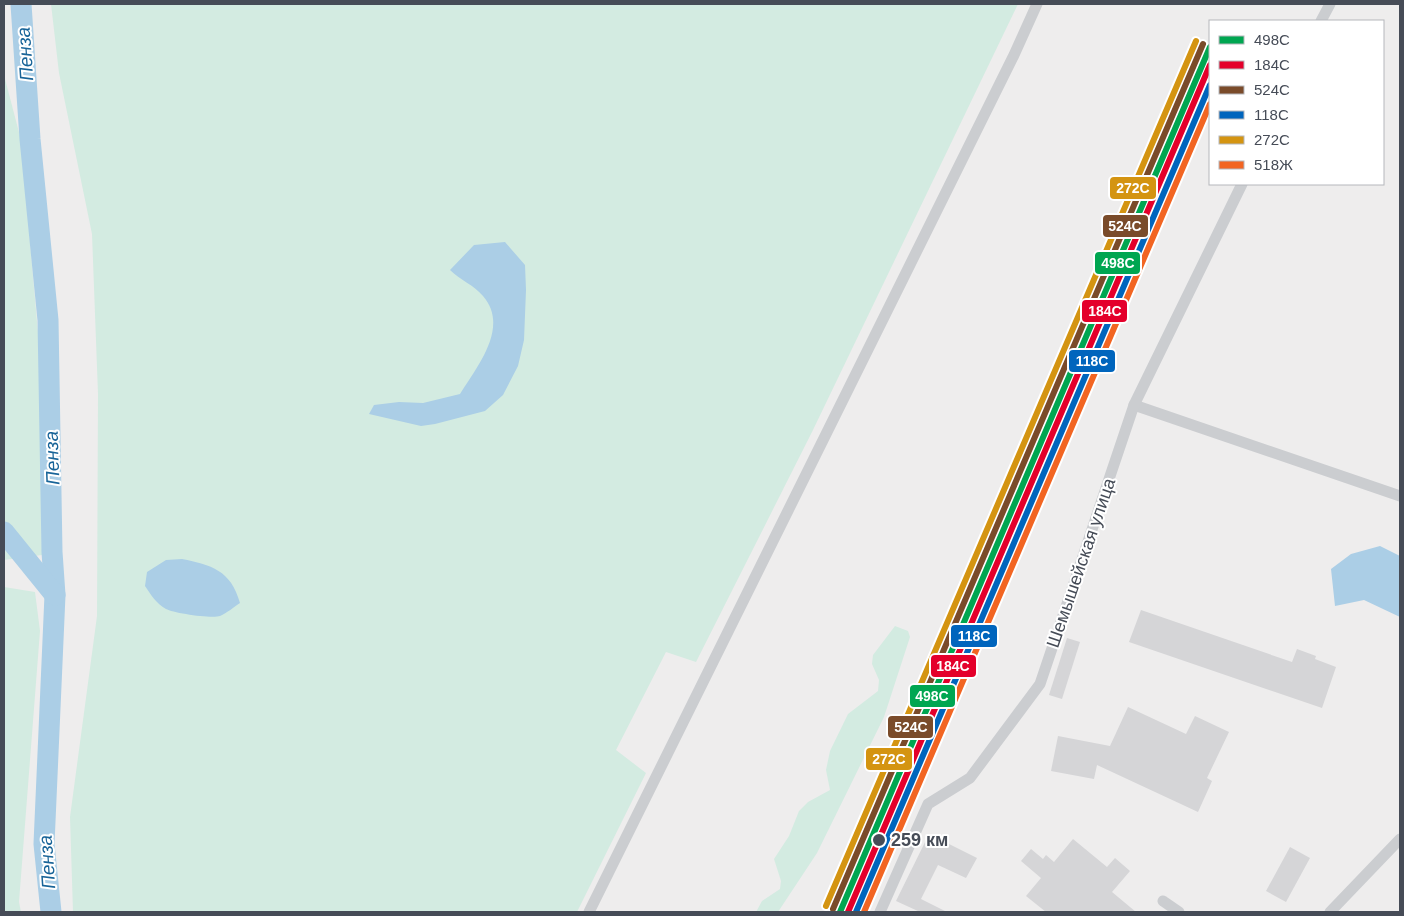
<svg xmlns="http://www.w3.org/2000/svg" width="1404" height="916" font-family="Arial,sans-serif">
	<style>
		.green { fill: #d3ebe1 }
		.water { fill: #abcee6 }
		.lines { fill: none; stroke-linecap: round; stroke-linejoin: round }
		.river { stroke: #abcee6; stroke-width: 21 }
		.building { fill: #d5d5d7 }
		.minor { stroke: #cbcdd0; stroke-width: 11 }
		.rail-1-casing { stroke: #fff; stroke-width: 10 }
		.rail-2-casing { stroke: #fff; stroke-width: 10 }
		.rail-3-casing { stroke: #fff; stroke-width: 10 }
		.rail-4-casing { stroke: #fff; stroke-width: 10 }
		.rail-5-casing { stroke: #fff; stroke-width: 10 }
		.rail-6-casing { stroke: #fff; stroke-width: 10 }
		.rail-1 { stroke: #00a651; stroke-width: 6 }
		.rail-2 { stroke: #e4002b; stroke-width: 6 }
		.rail-3 { stroke: #7a4b2a; stroke-width: 6 }
		.rail-4 { stroke: #0065bd; stroke-width: 6 }
		.rail-5 { stroke: #d49411; stroke-width: 6 }
		.rail-6 { stroke: #f26522; stroke-width: 6 }
		.stop-dot { fill: #464c57; stroke: #fff; stroke-width: 2 }
		.labels { text-anchor: middle; dominant-baseline: central; stroke-width: 4; stroke-linejoin: round; paint-order: stroke }
		.street-label { font-size: 18px; fill: #464c57; stroke: #fff }
		.stop-label { font-size: 18px; font-weight: bold; fill: #464c57; stroke: #fff; text-anchor: start }
		.water-label { font-size: 19px; font-style: italic; fill: #186498; stroke: #fff }
		.line-badge { stroke: #fff; stroke-width: 2 }
		.badge-label { font-size: 14px; text-anchor: middle; font-weight: bold; fill: #fff }
	</style>
	<rect width="100%" height="100%" fill="#eeeded"/>
	<!-- green -->
	<g class="green">
		<polygon points="51,4 1018,4 812,432 696,662 666,652 616,750 646,773 577,912 73,912 70,817 97,616 98,394 92,234 59,73"/>
		<polygon points="4,75 21,140 39,344 42,555 4,560"/>
		<polygon points="4,587 35,592 40,631 19,902 21,912 4,912"/>
		<polygon points="895,626 908,631 910,637 884,717 817,853 778,912 756,912 762,901 780,889 781,881 774,859 789,836 799,811 808,802 830,790 826,770 830,751 848,714 878,691 879,680 872,664 873,655"/>
	</g>
	<!-- water -->
	<g class="water">
		<path d="M505 242 525 265 526 290 524 340 518 366 503 395 485 411 435 424 421 426 369 414 374 405 399 402 423 403 460 394C477 367 510 327 483 296 474 285 460 280 450 270L474 245Z"/>
		<polygon points="1380,546 1400,556 1400,617 1364,600 1335,606 1331,569 1351,554"/>
		<path d="M182 559C211 565 231 570 240 603 234 607 227 613 220 616 212 619 173 613 166 609 156 603 151 595 145 586L147 572 166 560Z"/>
	</g>
	<g class="lines">
		<!-- river -->
		<g class="river">
			<polyline points="21,4 30,139 48,320 52,552 55,595 44,844 51,912"/>
			<polyline points="4,532 55,595"/>
		</g>
	</g>
	<!-- building -->
	<g class="building">
		<polygon points="1141,610 1292,662 1297,649 1316,656 1315,659 1336,667 1322,708 1129,642"/>
		<polygon points="1067,638 1080,642 1062,699 1049,695"/>
		<polygon points="1128,707 1186,734 1195,716 1229,732 1207,778 1212,781 1198,812 1097,765 1094,779 1051,771 1058,736 1110,746"/>
		<polygon points="929,834 977,858 966,878 938,865 921,899 947,912 920,912 896,901"/>
		<polygon points="1073,839 1107,867 1115,858 1130,871 1112,892 1136,912 1046,912 1026,896 1041,878 1021,861 1031,849 1043,859 1046,855 1054,862"/>
		<polygon points="1290,847 1310,858 1286,902 1266,891"/>
	</g>
	<g class="lines">
		<!-- minor -->
		<g class="minor">
			<polyline points="1321,21 1330,4"/>
			<polyline points="1134,405 1400,496"/>
			<polyline points="1163,901 1179,912"/>
			<polyline points="589,912 1014,55 1037,4"/>
			<polyline points="880,912 928,804 970,778 1040,684 1134,405 1242,184"/>
			<polyline points="1330,912 1400,839"/>
		</g>
		<!-- rail-1 casing -->
		<g class="rail-1-casing">
			<polyline id="rail-1" points="840,912 1210,47"/>
		</g>
		<!-- rail-2 casing -->
		<g class="rail-2-casing">
			<polyline id="rail-2" points="848,912 1210,65"/>
		</g>
		<!-- rail-3 casing -->
		<g class="rail-3-casing">
			<polyline id="rail-3" points="833,909 1203,44"/>
		</g>
		<!-- rail-4 casing -->
		<g class="rail-4-casing">
			<polyline id="rail-4" points="856,912 1210,85"/>
		</g>
		<!-- rail-5 casing -->
		<g class="rail-5-casing">
			<polyline id="rail-5" points="826,906 1196,41"/>
		</g>
		<!-- rail-6 casing -->
		<g class="rail-6-casing">
			<polyline id="rail-6" points="864,912 1210,104"/>
		</g>
		<!-- rail-1 -->
		<use href="#rail-1" class="rail-1"/>
		<!-- rail-2 -->
		<use href="#rail-2" class="rail-2"/>
		<!-- rail-3 -->
		<use href="#rail-3" class="rail-3"/>
		<!-- rail-4 -->
		<use href="#rail-4" class="rail-4"/>
		<!-- rail-5 -->
		<use href="#rail-5" class="rail-5"/>
		<!-- rail-6 -->
		<use href="#rail-6" class="rail-6"/>
	</g>
	<!-- markers -->
	<circle class="stop-dot" cx="879" cy="840" r="7"/>
	<g class="labels">
		<!-- street labels -->
		<g class="street-label">
			<text transform="translate(1081 563) rotate(-71)">Шемышейская улица</text>
		</g>
		<!-- stop labels -->
		<g class="stop-label">
			<text x="891" y="840">259 км</text>
		</g>
		<!-- water labels -->
		<g class="water-label">
			<text transform="translate(25 54) rotate(-94)">Пенза</text>
			<text transform="translate(52 458) rotate(-92)">Пенза</text>
			<text transform="translate(47 862) rotate(-94)">Пенза</text>
		</g>
	</g>
	<g class="line-badge">
		<rect x="1109" y="176" width="48" height="24" rx="5" fill="#d49411"/>
		<rect x="1102" y="214" width="47" height="24" rx="5" fill="#7a4b2a"/>
		<rect x="1094" y="251" width="47" height="24" rx="5" fill="#00a651"/>
		<rect x="1081" y="299" width="47" height="24" rx="5" fill="#e4002b"/>
		<rect x="1068" y="349" width="48" height="24" rx="5" fill="#0065bd"/>
		<rect x="950" y="624" width="48" height="24" rx="5" fill="#0065bd"/>
		<rect x="930" y="654" width="47" height="24" rx="5" fill="#e4002b"/>
		<rect x="909" y="684" width="47" height="24" rx="5" fill="#00a651"/>
		<rect x="887" y="715" width="47" height="24" rx="5" fill="#7a4b2a"/>
		<rect x="865" y="747" width="48" height="24" rx="5" fill="#d49411"/>
	</g>
	<g class="badge-label">
		<text x="1133" y="193">272С</text>
		<text x="1125" y="231">524С</text>
		<text x="1118" y="268">498С</text>
		<text x="1105" y="316">184С</text>
		<text x="1092" y="366">118С</text>
		<text x="974" y="641">118С</text>
		<text x="953" y="671">184С</text>
		<text x="932" y="701">498С</text>
		<text x="911" y="732">524С</text>
		<text x="889" y="764">272С</text>
	</g>
	<!-- border -->
	<rect width="1404" height="916" fill="none" stroke="#464c57" stroke-width="10"/>
	<!-- legend -->
	<rect x="1209" y="20" width="175" height="165" fill="#ffffff" stroke="#b5b7bc"/>
	<rect x="1219" y="36" width="25" height="8" fill="#00a651" stroke="#b5b7bc"/>
	<text x="1254" y="45" font-size="15" fill="#464c57">498С</text>
	<rect x="1219" y="61" width="25" height="8" fill="#e4002b" stroke="#b5b7bc"/>
	<text x="1254" y="70" font-size="15" fill="#464c57">184С</text>
	<rect x="1219" y="86" width="25" height="8" fill="#7a4b2a" stroke="#b5b7bc"/>
	<text x="1254" y="95" font-size="15" fill="#464c57">524С</text>
	<rect x="1219" y="111" width="25" height="8" fill="#0065bd" stroke="#b5b7bc"/>
	<text x="1254" y="120" font-size="15" fill="#464c57">118С</text>
	<rect x="1219" y="136" width="25" height="8" fill="#d49411" stroke="#b5b7bc"/>
	<text x="1254" y="145" font-size="15" fill="#464c57">272С</text>
	<rect x="1219" y="161" width="25" height="8" fill="#f26522" stroke="#b5b7bc"/>
	<text x="1254" y="170" font-size="15" fill="#464c57">518Ж</text>
</svg>
